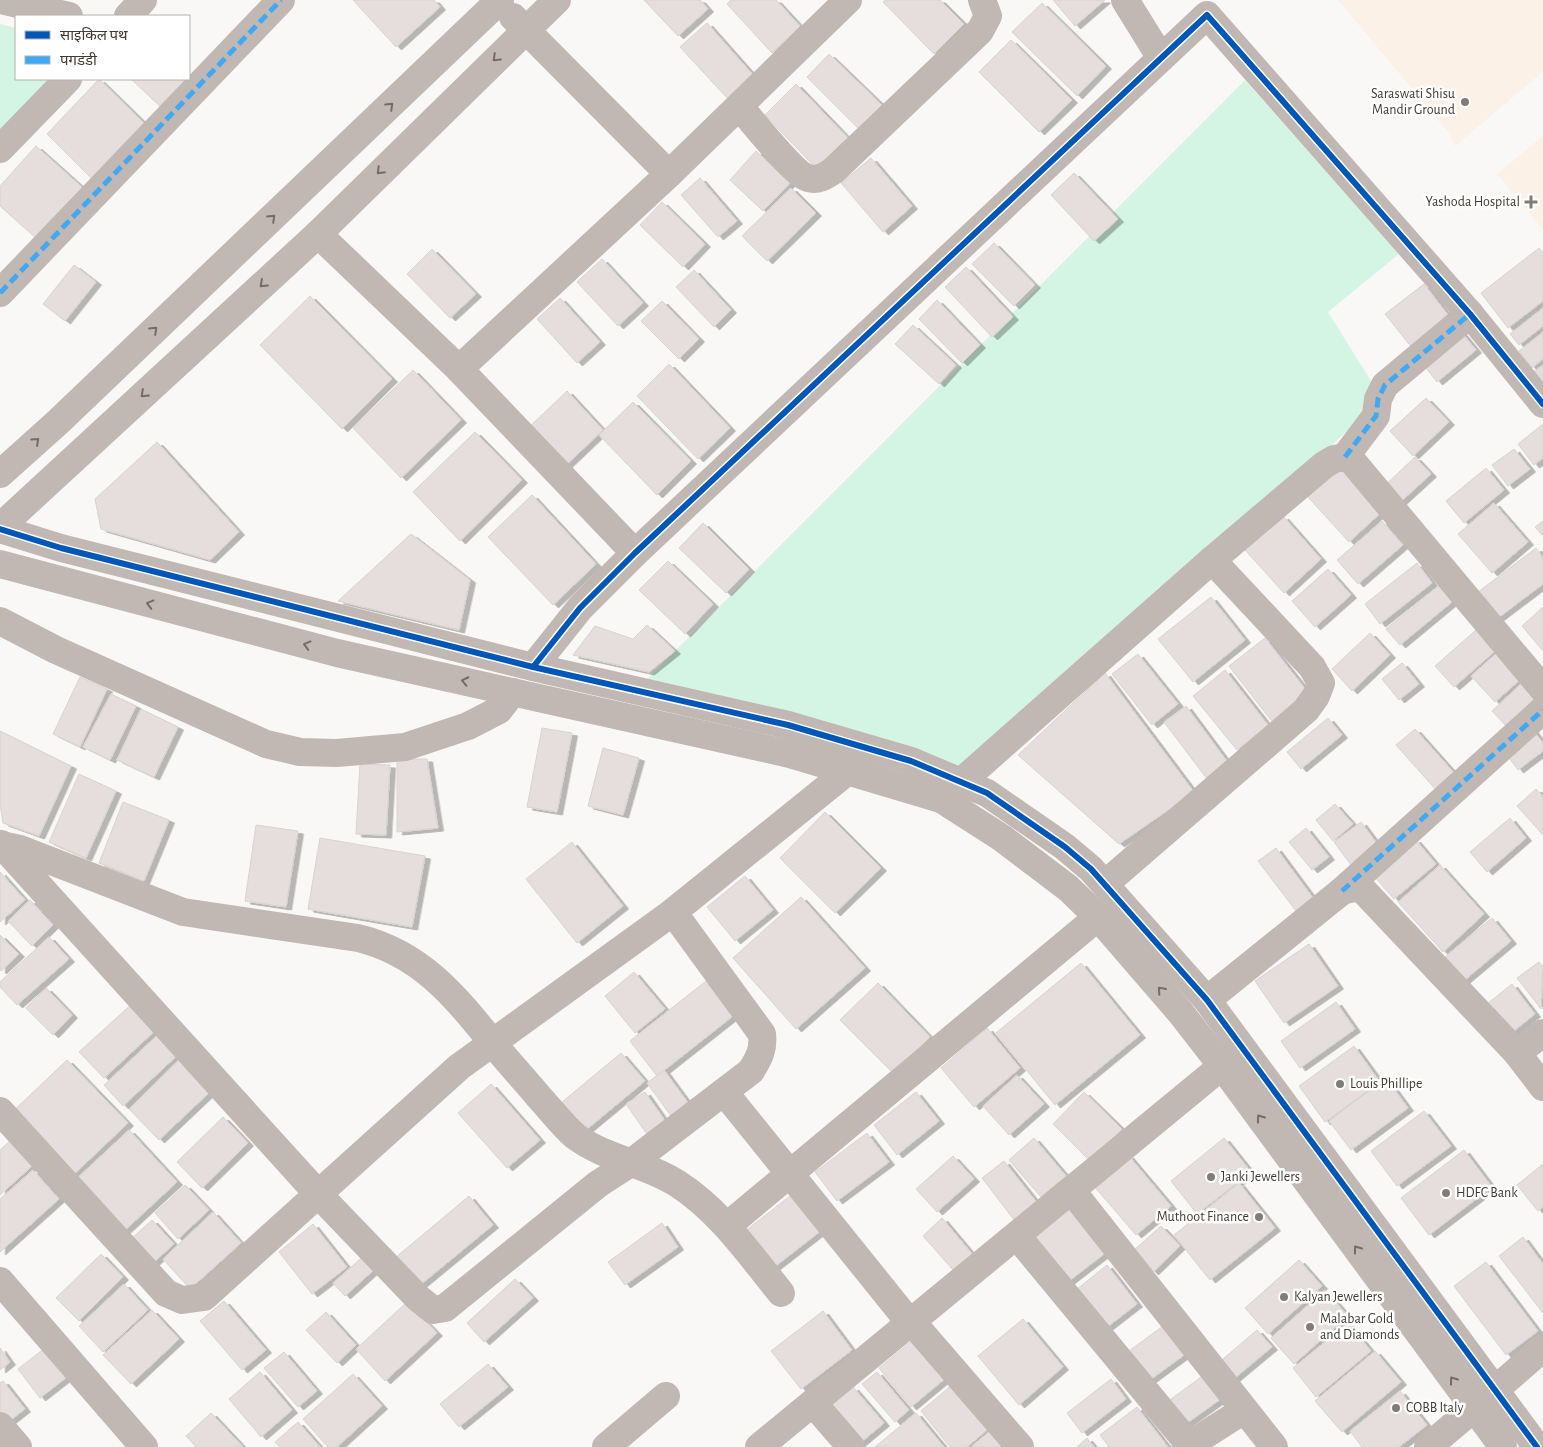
<svg xmlns="http://www.w3.org/2000/svg" width="1543" height="1447" font-family="'Alegreya Sans','Noto Sans Devanagari',sans-serif">
	<style>
		.built { fill: #fbf1e7 }
		.green { fill: #d4f5e3 }
		.building { fill: #e5dedd; stroke: #d8d2d0; filter: url(#shadow) }
		.lines { fill: none; stroke-linecap: round; stroke-linejoin: round }
		.minor { stroke: #c1b7b3; stroke-width: 28 }
		.quiet { stroke: #3fa9f5; stroke-width: 5; stroke-dasharray: 10 5; stroke-linecap: butt }
		.cycleway-casing { stroke: #fff; stroke-width: 9 }
		.cycleway { stroke: #0057b8; stroke-width: 6 }
		.oneway { stroke: #756c66 }
		.poi-dot { fill: #827c77; stroke: #fff; stroke-width: 2 }
		.labels { text-anchor: middle; dominant-baseline: central; stroke-width: 5; stroke-linejoin: round; paint-order: stroke }
		.poi-label { font-size: 14px; fill: #423a32; stroke: #fff; text-anchor: start }
	</style>
	<defs>
		<filter id="shadow"><feDropShadow dx="5.5" dy="3" stdDeviation="0" flood-color="#0004"/></filter>
	</defs>
	<rect width="100%" height="100%" fill="#faf8f6"/>
	<!-- built -->
	<g class="built">
		<polygon points="1338,0 1543,0 1543,72 1455,146 1448,132"/>
		<polygon points="1543,136 1543,230 1497,174"/>
	</g>
	<!-- green -->
	<g class="green">
		<polygon points="0,24 16,28 16,79 49,79 0,133"/>
		<polygon points="1245,80 1399,254 1328,312 1373,384 1370,410 973,773 647,679"/>
	</g>
	<!-- building -->
	<g class="building">
		<polygon points="353,0 434,0 440,7 396,47"/>
		<polygon points="644,0 700,0 708,9 678,36"/>
		<polygon points="731,0 776,0 800,26 772,53 727,4"/>
		<polygon points="885,0 940,0 964,24 934,54 883,2"/>
		<polygon points="1053,0 1105,0 1075,26"/>
		<polygon points="1042,3 1106,66 1077,96 1012,32"/>
		<polygon points="707,23 754,76 728,99 680,47"/>
		<polygon points="1011,40 1072,100 1039,132 979,72"/>
		<polygon points="829,54 882,105 859,129 807,77"/>
		<polygon points="99,79 147,126 94,181 47,134"/>
		<polygon points="131,79 189,79 166,112"/>
		<polygon points="796,84 848,138 816,168 765,115"/>
		<polygon points="36,146 83,188 37,239 0,206 0,186"/>
		<polygon points="756,151 790,183 763,211 730,180"/>
		<polygon points="871,158 912,206 883,232 841,183"/>
		<polygon points="1074,173 1118,219 1094,241 1051,195"/>
		<polygon points="700,178 737,221 718,237 681,195"/>
		<polygon points="791,188 816,213 767,261 742,236"/>
		<polygon points="662,202 705,244 683,267 640,225"/>
		<polygon points="994,243 1035,285 1014,306 972,264"/>
		<polygon points="1539,248 1543,253 1543,301 1508,328 1481,293"/>
		<polygon points="432,249 476,294 450,318 407,274"/>
		<polygon points="602,259 643,303 618,326 577,282"/>
		<polygon points="74,265 96,282 65,321 43,304"/>
		<polygon points="966,267 1013,317 992,337 945,287"/>
		<polygon points="694,270 731,310 714,327 676,287"/>
		<polygon points="1424,284 1451,319 1413,349 1385,314"/>
		<polygon points="310,296 392,379 342,429 260,345"/>
		<polygon points="560,298 600,342 577,363 537,319"/>
		<polygon points="937,300 980,345 962,363 919,319"/>
		<polygon points="662,301 699,339 679,359 641,321"/>
		<polygon points="1543,308 1543,326 1519,345 1510,334"/>
		<polygon points="913,325 956,365 939,384 895,344"/>
		<polygon points="1458,328 1476,350 1437,382 1419,359"/>
		<polygon points="1543,332 1543,359 1532,368 1519,351"/>
		<polygon points="669,364 730,428 698,459 637,396"/>
		<polygon points="1543,365 1543,386 1533,372"/>
		<polygon points="413,370 461,420 401,478 353,428"/>
		<polygon points="567,391 603,430 562,469 526,430"/>
		<polygon points="1426,398 1449,422 1413,456 1390,431"/>
		<polygon points="633,402 691,461 657,495 599,435"/>
		<polygon points="1543,424 1543,458 1534,465 1518,444"/>
		<polygon points="475,432 522,480 460,541 413,492"/>
		<polygon points="157,442 239,532 210,560 101,529 95,499"/>
		<polygon points="1514,449 1530,469 1508,486 1492,465"/>
		<polygon points="1415,457 1431,474 1396,506 1381,489"/>
		<polygon points="1345,463 1386,508 1349,542 1308,497"/>
		<polygon points="1486,468 1504,490 1464,523 1446,501"/>
		<polygon points="532,495 596,564 553,605 488,537"/>
		<polygon points="1494,503 1528,542 1492,573 1458,534"/>
		<polygon points="1283,516 1321,559 1284,593 1245,550"/>
		<polygon points="1382,521 1403,545 1358,584 1337,560"/>
		<polygon points="1543,521 1543,536 1535,527"/>
		<polygon points="703,523 749,569 726,593 679,548"/>
		<polygon points="411,534 470,580 459,630 338,601"/>
		<polygon points="1536,548 1543,558 1543,584 1498,618 1478,592"/>
		<polygon points="668,561 713,604 685,634 639,590"/>
		<polygon points="1417,563 1432,583 1380,624 1365,604"/>
		<polygon points="1328,569 1351,595 1315,627 1292,601"/>
		<polygon points="1439,586 1452,602 1400,645 1386,629"/>
		<polygon points="1211,597 1245,640 1193,682 1158,639"/>
		<polygon points="1543,607 1543,651 1522,626"/>
		<polygon points="647,625 675,651 649,672 573,655 595,626 633,639"/>
		<polygon points="1476,630 1495,651 1454,687 1435,666"/>
		<polygon points="1370,633 1390,655 1352,691 1332,669"/>
		<polygon points="1265,638 1310,695 1274,724 1229,666"/>
		<polygon points="1499,651 1523,677 1495,702 1471,676"/>
		<polygon points="1138,654 1178,704 1152,725 1112,674"/>
		<polygon points="1402,663 1419,684 1399,700 1382,679"/>
		<polygon points="1225,670 1268,725 1237,750 1193,696"/>
		<polygon points="1105,673 1194,792 1119,844 1018,755"/>
		<polygon points="80,677 107,689 80,747 53,734"/>
		<polygon points="1525,680 1543,699 1511,731 1492,711"/>
		<polygon points="111,694 136,706 110,760 83,747"/>
		<polygon points="1186,706 1229,764 1208,780 1164,722"/>
		<polygon points="141,709 178,727 154,777 117,760"/>
		<polygon points="1328,718 1342,735 1301,769 1287,752"/>
		<polygon points="1530,726 1543,743 1543,751 1518,770 1502,748"/>
		<polygon points="542,728 572,733 557,812 527,807"/>
		<polygon points="1415,729 1455,774 1437,791 1396,745"/>
		<polygon points="0,731 71,766 39,836 3,823 0,804"/>
		<polygon points="603,748 639,758 623,815 588,806"/>
		<polygon points="397,759 427,759 438,828 397,832"/>
		<polygon points="360,764 390,765 386,835 356,834"/>
		<polygon points="79,774 116,791 86,858 49,842"/>
		<polygon points="1536,789 1543,797 1543,835 1517,806"/>
		<polygon points="123,802 169,820 144,881 99,863"/>
		<polygon points="1335,804 1353,824 1333,841 1316,820"/>
		<polygon points="825,812 881,868 835,913 780,858"/>
		<polygon points="1510,818 1526,838 1487,872 1470,852"/>
		<polygon points="1361,822 1381,849 1354,869 1334,842"/>
		<polygon points="256,825 298,831 286,907 245,901"/>
		<polygon points="1306,828 1329,857 1312,870 1289,842"/>
		<polygon points="320,838 425,856 412,927 308,909"/>
		<polygon points="1415,839 1436,864 1394,899 1373,875"/>
		<polygon points="572,842 623,906 577,943 526,879"/>
		<polygon points="1276,848 1316,902 1299,915 1258,861"/>
		<polygon points="1440,865 1484,914 1443,952 1398,902"/>
		<polygon points="0,872 25,900 0,922"/>
		<polygon points="745,876 773,910 735,941 707,907"/>
		<polygon points="801,897 865,968 796,1029 733,958"/>
		<polygon points="30,900 53,925 32,946 8,921"/>
		<polygon points="1492,918 1511,941 1460,984 1441,960"/>
		<polygon points="0,935 19,954 1,971 0,970"/>
		<polygon points="49,937 69,959 17,1005 0,987 0,982"/>
		<polygon points="1309,944 1338,986 1284,1023 1255,981"/>
		<polygon points="1539,962 1543,967 1541,1009 1517,978"/>
		<polygon points="1081,963 1140,1035 1055,1105 996,1033"/>
		<polygon points="634,972 665,1009 635,1033 605,996"/>
		<polygon points="706,981 733,1016 657,1076 630,1041"/>
		<polygon points="878,983 930,1037 893,1073 840,1020"/>
		<polygon points="1512,984 1535,1014 1510,1034 1487,1004"/>
		<polygon points="46,988 72,1015 53,1035 26,1008"/>
		<polygon points="135,1001 159,1027 104,1078 79,1052"/>
		<polygon points="1336,1002 1355,1029 1300,1068 1281,1041"/>
		<polygon points="987,1028 1020,1068 974,1107 941,1068"/>
		<polygon points="164,1029 183,1050 123,1106 104,1085"/>
		<polygon points="1354,1046 1380,1082 1325,1122 1299,1086"/>
		<polygon points="621,1053 645,1081 586,1130 562,1102"/>
		<polygon points="183,1056 214,1088 159,1140 129,1109"/>
		<polygon points="67,1060 128,1123 69,1179 9,1115"/>
		<polygon points="664,1070 694,1111 676,1123 647,1083"/>
		<polygon points="1017,1075 1044,1104 1009,1135 983,1106"/>
		<polygon points="1386,1078 1408,1108 1351,1150 1329,1121"/>
		<polygon points="491,1084 540,1140 507,1168 458,1113"/>
		<polygon points="645,1092 670,1128 651,1140 626,1104"/>
		<polygon points="916,1092 939,1121 897,1155 874,1125"/>
		<polygon points="1084,1092 1122,1129 1091,1162 1053,1124"/>
		<polygon points="1424,1111 1451,1146 1397,1186 1371,1151"/>
		<polygon points="223,1117 248,1143 202,1188 177,1162"/>
		<polygon points="129,1130 177,1182 122,1233 74,1181"/>
		<polygon points="867,1133 889,1162 837,1201 815,1172"/>
		<polygon points="1034,1138 1066,1176 1041,1197 1009,1160"/>
		<polygon points="1224,1138 1251,1172 1197,1214 1171,1181"/>
		<polygon points="11,1140 33,1165 0,1195 0,1150"/>
		<polygon points="1464,1150 1492,1187 1429,1235 1401,1198"/>
		<polygon points="1128,1155 1171,1206 1136,1235 1093,1185"/>
		<polygon points="953,1156 974,1179 937,1212 916,1189"/>
		<polygon points="1004,1161 1038,1204 1015,1221 982,1178"/>
		<polygon points="1543,1164 1543,1207 1538,1211 1517,1185"/>
		<polygon points="33,1170 59,1199 0,1252 0,1199"/>
		<polygon points="1239,1183 1275,1228 1210,1280 1174,1235"/>
		<polygon points="185,1185 209,1210 178,1239 155,1213"/>
		<polygon points="799,1189 827,1226 768,1272 740,1235"/>
		<polygon points="469,1196 493,1225 419,1286 395,1258"/>
		<polygon points="1071,1204 1108,1251 1069,1281 1032,1235"/>
		<polygon points="213,1212 241,1243 190,1289 163,1259"/>
		<polygon points="942,1218 973,1255 954,1271 923,1236"/>
		<polygon points="152,1220 174,1244 153,1263 131,1239"/>
		<polygon points="662,1223 678,1247 625,1285 608,1262"/>
		<polygon points="313,1224 347,1267 312,1294 279,1252"/>
		<polygon points="1161,1226 1180,1246 1153,1272 1133,1251"/>
		<polygon points="1523,1237 1543,1264 1543,1313 1499,1256"/>
		<polygon points="367,1253 378,1266 345,1296 333,1283"/>
		<polygon points="101,1254 123,1277 79,1321 56,1298"/>
		<polygon points="1299,1260 1322,1286 1268,1334 1245,1308"/>
		<polygon points="1486,1262 1538,1331 1506,1355 1454,1286"/>
		<polygon points="1107,1265 1137,1304 1106,1328 1076,1290"/>
		<polygon points="515,1279 533,1298 484,1342 467,1323"/>
		<polygon points="124,1284 148,1310 103,1352 79,1326"/>
		<polygon points="1325,1290 1348,1316 1294,1364 1271,1338"/>
		<polygon points="224,1301 266,1350 242,1370 200,1321"/>
		<polygon points="407,1302 437,1333 385,1381 356,1349"/>
		<polygon points="152,1310 179,1339 131,1384 103,1355"/>
		<polygon points="823,1311 852,1350 801,1389 771,1351"/>
		<polygon points="326,1312 356,1345 337,1363 306,1330"/>
		<polygon points="1023,1319 1063,1367 1019,1405 978,1356"/>
		<polygon points="1348,1323 1371,1351 1316,1397 1293,1368"/>
		<polygon points="1163,1326 1184,1355 1150,1380 1129,1351"/>
		<polygon points="1257,1330 1272,1347 1230,1382 1216,1365"/>
		<polygon points="915,1338 947,1377 911,1407 879,1368"/>
		<polygon points="50,1344 72,1373 40,1398 18,1369"/>
		<polygon points="0,1348 10,1362 0,1370"/>
		<polygon points="1375,1351 1401,1382 1342,1432 1315,1401"/>
		<polygon points="284,1352 317,1391 298,1407 264,1368"/>
		<polygon points="488,1364 508,1387 459,1427 440,1404"/>
		<polygon points="260,1372 292,1410 261,1437 229,1399"/>
		<polygon points="877,1372 909,1410 895,1422 862,1384"/>
		<polygon points="1208,1372 1225,1396 1180,1428 1163,1405"/>
		<polygon points="353,1374 382,1406 337,1447 328,1447 303,1419"/>
		<polygon points="959,1379 995,1423 967,1447 950,1447 921,1411"/>
		<polygon points="1111,1379 1126,1399 1082,1433 1067,1413"/>
		<polygon points="3,1381 25,1409 7,1423 0,1414 0,1383"/>
		<polygon points="853,1387 884,1423 859,1444 828,1408"/>
		<polygon points="1400,1391 1427,1425 1399,1447 1362,1447 1350,1431"/>
		<polygon points="1137,1407 1168,1447 1109,1447 1100,1435"/>
		<polygon points="211,1413 243,1447 196,1447 186,1436"/>
		<polygon points="916,1413 944,1447 875,1447"/>
		<polygon points="298,1422 320,1447 280,1447 275,1442"/>
		<polygon points="995,1427 1011,1447 971,1447"/>
		<polygon points="1087,1438 1094,1447 1077,1447"/>
	</g>
	<g class="lines">
		<!-- minor -->
		<g class="minor">
			<polyline points="0,0 69,16"/>
			<polyline points="1125,0 1161,58"/>
			<polyline points="128,16 143,0"/>
			<polyline points="513,17 669,174 848,0"/>
			<path d="M740 107C752 121 794 174 808 178 818 181 825 176 833 171L980 31 988 16 982 0"/>
			<polyline points="0,149 68,79"/>
			<polyline points="318,234 459,369 635,553"/>
			<polyline points="0,293 281,0"/>
			<polyline points="459,369 669,174"/>
			<polyline points="1345,457 1376,416 1378,399 1385,385 1470,314"/>
			<polyline points="0,474 58,422 500,0"/>
			<polyline points="0,527 318,234 557,0"/>
			<polyline points="0,529 61,548 533,667 788,725 911,761 987,793 1065,847 1091,869 1207,1000 1537,1447"/>
			<polyline points="0,564 337,653 790,754 941,799 1002,838 1068,888 1098,917 1180,1012 1222,1066 1503,1447"/>
			<polyline points="0,621 56,650 266,744 300,752 337,753 405,747 468,726 499,710 513,692"/>
			<polyline points="533,667 580,608 635,553 1207,15 1470,314 1543,404"/>
			<polyline points="962,781 1212,560 1324,465 1334,459 1345,457 1353,462 1543,689"/>
			<path d="M1 844 319 1195 418 1298 433 1310 445 1308 598 1184 632 1162 751 1071C759 1058 764 1049 762 1034L673 912"/>
			<path d="M1 845 20 849 183 912 358 938C420 953 454 995 492 1042 507 1061 524 1079 539 1097 551 1110 562 1125 575 1136 605 1159 646 1163 678 1184 720 1211 750 1255 781 1293"/>
			<polyline points="1106,883 1306,710 1316,696 1321,683 1312,667 1212,560"/>
			<polyline points="1342,891 1543,710"/>
			<polyline points="1207,1000 1342,891 1354,888 1362,889 1517,1053 1543,1087"/>
			<polyline points="1517,1053 1543,1033"/>
			<polyline points="724,1092 910,1323 918,1329 1020,1447"/>
			<polyline points="0,1111 166,1293 182,1300 204,1297 459,1067 673,912 849,770 852,756"/>
			<polyline points="1072,1191 1274,1447"/>
			<polyline points="727,1226 1098,917"/>
			<polyline points="1017,1236 1189,1444"/>
			<polyline points="0,1281 144,1447"/>
			<polyline points="1496,1389 1543,1348"/>
			<polyline points="813,1403 851,1447"/>
			<polyline points="0,1426 18,1447"/>
			<polyline points="606,1447 666,1396"/>
			<polyline points="759,1447 1222,1066"/>
			<polyline points="1186,1447 1244,1410"/>
			<polyline points="1428,1447 1474,1408"/>
		</g>
		<!-- quiet -->
		<g class="quiet">
			<polyline points="0,293 281,0"/>
			<polyline points="1345,457 1376,416 1378,399 1385,385 1470,314"/>
			<polyline points="1342,891 1543,710"/>
		</g>
		<!-- cycleway casing -->
		<g class="cycleway-casing">
			<g id="cycleway">
				<polyline points="0,529 61,548 533,667 788,725 911,761 987,793 1065,847 1091,869 1207,1000 1537,1447"/>
				<polyline points="533,667 580,608 635,553 1207,15 1470,314 1543,404"/>
			</g>
		</g>
		<!-- cycleway -->
		<use href="#cycleway" class="cycleway"/>
	</g>
	<!-- one-way arrows -->
	<defs><path id="oneway-chevron" d="M-2-3.5L2.5 0L-2 3.5" fill="none" stroke-width="1.6" stroke-linecap="round" stroke-linejoin="round" transform="scale(1.25)"/></defs>
	<g class="oneway">
		<use href="#oneway-chevron" transform="translate(496 58) rotate(136)"/>
		<use href="#oneway-chevron" transform="translate(390 106) rotate(-44)"/>
		<use href="#oneway-chevron" transform="translate(380 171) rotate(135)"/>
		<use href="#oneway-chevron" transform="translate(272 218) rotate(-44)"/>
		<use href="#oneway-chevron" transform="translate(263 284) rotate(137)"/>
		<use href="#oneway-chevron" transform="translate(154 330) rotate(-44)"/>
		<use href="#oneway-chevron" transform="translate(144 394) rotate(137)"/>
		<use href="#oneway-chevron" transform="translate(36 441) rotate(-42)"/>
		<use href="#oneway-chevron" transform="translate(150 604) rotate(-165)"/>
		<use href="#oneway-chevron" transform="translate(307 645) rotate(-165)"/>
		<use href="#oneway-chevron" transform="translate(465 681) rotate(-168)"/>
		<use href="#oneway-chevron" transform="translate(1161 990) rotate(-131)"/>
		<use href="#oneway-chevron" transform="translate(1260 1118) rotate(-126)"/>
		<use href="#oneway-chevron" transform="translate(1357 1249) rotate(-126)"/>
		<use href="#oneway-chevron" transform="translate(1453 1380) rotate(-126)"/>
	</g>
	<!-- markers -->
	<g class="poi-dot">
		<circle cx="1465" cy="102" r="5"/>
		<path d="M1528.5 194.5h5v5h5v5h-5v5h-5v-5h-5v-5h5z"/>
		<circle cx="1340" cy="1084" r="5"/>
		<circle cx="1211" cy="1177" r="5"/>
		<circle cx="1446" cy="1193" r="5"/>
		<circle cx="1259" cy="1217" r="5"/>
		<circle cx="1284" cy="1297" r="5"/>
		<circle cx="1310" cy="1327" r="5"/>
		<circle cx="1396" cy="1408" r="5"/>
	</g>
	<g class="labels">
		<!-- poi labels -->
		<g class="poi-label">
			<text x="1455" y="94" text-anchor="end">Saraswati Shisu<tspan x="1455" dy="16">Mandir Ground</tspan></text>
			<text x="1520" y="202" text-anchor="end">Yashoda Hospital</text>
			<text x="1350" y="1084">Louis Phillipe</text>
			<text x="1221" y="1177">Janki Jewellers</text>
			<text x="1456" y="1193">HDFC Bank</text>
			<text x="1249" y="1217" text-anchor="end">Muthoot Finance</text>
			<text x="1294" y="1297">Kalyan Jewellers</text>
			<text x="1320" y="1319">Malabar Gold<tspan x="1320" dy="16">and Diamonds</tspan></text>
			<text x="1406" y="1408">COBB Italy</text>
		</g>
	</g>
	<!-- legend -->
	<rect x="15" y="15" width="175" height="65" fill="#ffffff" stroke="#b3b0ad"/>
	<rect x="25" y="31" width="25" height="8" fill="#0057b8" stroke="#b3b0ad"/>
	<text x="60" y="40" font-size="15" fill="#423a32">साइकिल पथ</text>
	<rect x="25" y="56" width="25" height="8" fill="#3fa9f5" stroke="#b3b0ad"/>
	<text x="60" y="65" font-size="15" fill="#423a32">पगडंडी</text>
</svg>
